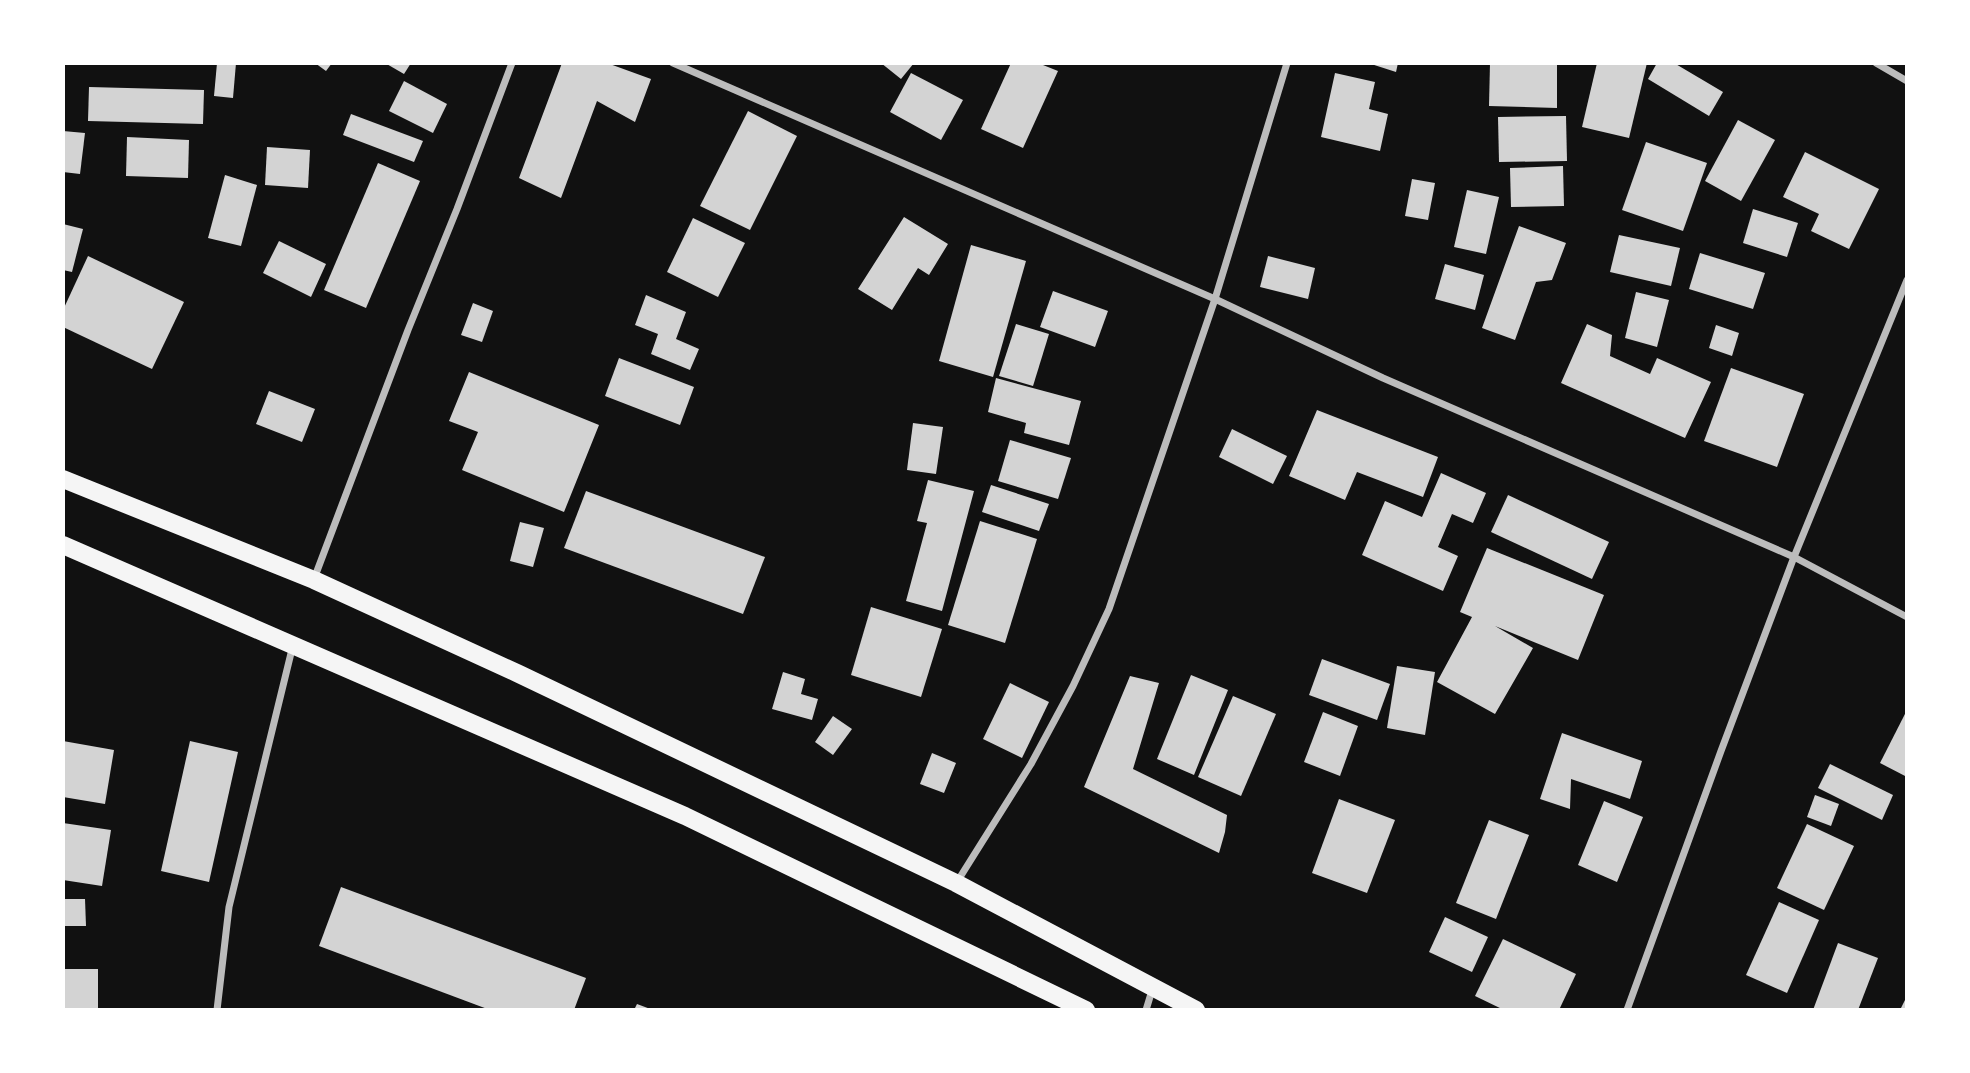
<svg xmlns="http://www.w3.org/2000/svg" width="1970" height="1073" font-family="Quicksand,sans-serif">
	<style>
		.building { fill: #d3d3d3 }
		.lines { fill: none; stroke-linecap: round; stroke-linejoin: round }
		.minor { stroke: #bcbcbc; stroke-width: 7 }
		.primary { stroke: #f5f5f5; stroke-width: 18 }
	</style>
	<rect width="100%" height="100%" fill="#111"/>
	<!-- building -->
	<g class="building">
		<polygon points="217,63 236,63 233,98 214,96"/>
		<polygon points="315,63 332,63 326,71"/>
		<polygon points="385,63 411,63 404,74"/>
		<polygon points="562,63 607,63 651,79 635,122 597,101 561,198 519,178"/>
		<polygon points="881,63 914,63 901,79"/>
		<polygon points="1011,63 1038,63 1058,71 1023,148 981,129"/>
		<polygon points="1368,63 1398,63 1396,72"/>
		<polygon points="1490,63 1557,64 1557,108 1489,106"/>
		<polygon points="1597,63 1647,63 1629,138 1582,127"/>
		<polygon points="1657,63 1674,63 1723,92 1709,116 1648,79"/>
		<polygon points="911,73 963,100 941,140 890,112"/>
		<polygon points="1335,73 1375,82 1369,109 1388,114 1380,151 1321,137"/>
		<polygon points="404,81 447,104 433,133 389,111"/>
		<polygon points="89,87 204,90 203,124 88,121"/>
		<polygon points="748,111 797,136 750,230 700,206"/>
		<polygon points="351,114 423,141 414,162 343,135"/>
		<polygon points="1566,116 1567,161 1499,162 1498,117"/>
		<polygon points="1738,120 1775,140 1741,201 1705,181"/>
		<polygon points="63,131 85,133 80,174 63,172"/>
		<polygon points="127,137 189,140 188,178 126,176"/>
		<polygon points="1646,142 1707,163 1683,231 1622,210"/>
		<polygon points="267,147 310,150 308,188 265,185"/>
		<polygon points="1805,152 1879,189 1849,249 1811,231 1819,214 1783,197"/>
		<polygon points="378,163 420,181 366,308 324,290"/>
		<polygon points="1563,166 1564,206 1511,207 1510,168"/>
		<polygon points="225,175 257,185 241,246 208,238"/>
		<polygon points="1412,179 1435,183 1428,220 1405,216"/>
		<polygon points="1467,190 1499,197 1486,254 1454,247"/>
		<polygon points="1753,209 1798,223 1787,257 1743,243"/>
		<polygon points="904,217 948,244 929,275 918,268 892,310 858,289"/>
		<polygon points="693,218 745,243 718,297 667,272"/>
		<polygon points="63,224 83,229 72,272 63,270"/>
		<polygon points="1519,226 1566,243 1552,280 1536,282 1515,340 1482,328"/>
		<polygon points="1619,235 1680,248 1671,286 1610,272"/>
		<polygon points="279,241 326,264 311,297 263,273"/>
		<polygon points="971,245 1026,261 993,377 939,361"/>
		<polygon points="1700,253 1765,273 1753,309 1689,289"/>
		<polygon points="88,256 184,302 152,369 63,327 63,310"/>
		<polygon points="1268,256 1315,268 1308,299 1260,287"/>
		<polygon points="1445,264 1484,275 1475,310 1435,299"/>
		<polygon points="1053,291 1108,311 1095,347 1040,327"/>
		<polygon points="1636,292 1669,300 1657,347 1625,338"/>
		<polygon points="646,295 686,312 676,339 699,349 690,370 651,354 658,334 635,325"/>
		<polygon points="473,303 493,311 482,342 461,335"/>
		<polygon points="1016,324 1049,334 1033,386 999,376"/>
		<polygon points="1587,324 1612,335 1610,356 1650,374 1657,358 1711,382 1685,438 1561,383"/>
		<polygon points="1716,325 1739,333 1732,356 1709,348"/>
		<polygon points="619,358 694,387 680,425 605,396"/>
		<polygon points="1731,368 1804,394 1777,467 1704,441"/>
		<polygon points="469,372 599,425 564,512 462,470 478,432 449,421"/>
		<polygon points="996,378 1081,401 1069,445 1024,433 1026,423 988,412"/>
		<polygon points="269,391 315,409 302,442 256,424"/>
		<polygon points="1317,410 1438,457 1423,497 1357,472 1345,500 1289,476"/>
		<polygon points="913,423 943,427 936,474 907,470"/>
		<polygon points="1232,429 1287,456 1273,484 1219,457"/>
		<polygon points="1010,440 1071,458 1058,499 998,481"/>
		<polygon points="1441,473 1486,493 1473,523 1452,514 1438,547 1458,556 1443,591 1362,555 1385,501 1422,517"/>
		<polygon points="928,480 974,491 942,611 906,601 927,523 917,521"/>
		<polygon points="991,485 1049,504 1039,531 982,512"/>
		<polygon points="586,491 765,557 743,614 564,548"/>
		<polygon points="1508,495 1609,542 1592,579 1491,532"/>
		<polygon points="980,521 1037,539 1005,643 948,625"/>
		<polygon points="520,522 544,528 533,567 510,561"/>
		<polygon points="1487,548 1604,595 1578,660 1495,626 1533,648 1495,714 1437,682 1472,617 1460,612"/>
		<polygon points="871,607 942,629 921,697 851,675"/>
		<polygon points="1322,659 1390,684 1377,720 1309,695"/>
		<polygon points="1397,666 1435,672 1425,735 1387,728"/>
		<polygon points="783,672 805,679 801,694 818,699 812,720 772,709"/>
		<polygon points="1191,675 1228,690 1194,775 1157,759"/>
		<polygon points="1130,676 1159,683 1133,769 1227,815 1225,832 1219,853 1084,787"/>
		<polygon points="1010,683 1049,702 1022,758 983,739"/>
		<polygon points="1233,696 1276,714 1241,796 1198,777"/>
		<polygon points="1907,710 1907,777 1880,763"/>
		<polygon points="1323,712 1358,726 1340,776 1304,762"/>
		<polygon points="833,716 852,729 833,755 815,742"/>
		<polygon points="1562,733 1642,761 1630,799 1571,779 1570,809 1540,799"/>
		<polygon points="63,741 114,750 105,804 63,797"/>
		<polygon points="190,741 238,752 209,882 161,871"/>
		<polygon points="932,753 956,763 944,793 920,784"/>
		<polygon points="1830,764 1893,795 1882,820 1818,788"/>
		<polygon points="1815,795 1839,804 1831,826 1807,817"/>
		<polygon points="1339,799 1395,820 1367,893 1312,873"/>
		<polygon points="1604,801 1643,817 1617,882 1578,865"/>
		<polygon points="1489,820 1529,835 1496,919 1456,903"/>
		<polygon points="63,823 111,830 102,886 63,880"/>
		<polygon points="1807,824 1854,846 1824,910 1777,888"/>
		<polygon points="341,887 586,978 574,1010 490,1010 319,946"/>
		<polygon points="63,899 85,899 86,926 63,926"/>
		<polygon points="1779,902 1819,920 1787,993 1746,975"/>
		<polygon points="1445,917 1488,937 1472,972 1429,952"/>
		<polygon points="1503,939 1576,974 1559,1010 1504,1010 1475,996"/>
		<polygon points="1838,943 1878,958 1858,1010 1813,1010"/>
		<rect x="63" y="969" width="35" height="41"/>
		<polygon points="1907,996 1907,1010 1900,1010"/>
		<polygon points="637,1004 653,1010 634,1010"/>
	</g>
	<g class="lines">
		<!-- minor -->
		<g class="minor">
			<polyline points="673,63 1215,299 1383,378 1794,557 1907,617"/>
			<polyline points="1876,63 1907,81"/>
			<polyline points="314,579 408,330 457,209 512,63"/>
			<polyline points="957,882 1031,764 1073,686 1109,609 1215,299 1287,63"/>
			<polyline points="217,1010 229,907 293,645"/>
			<polyline points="1146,1010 1153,987"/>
			<polyline points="1627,1010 1721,751 1794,557 1907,280"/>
		</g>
		<!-- primary -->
		<g class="primary">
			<polyline points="63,479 314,580 519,674 956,883 1196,1010"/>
			<polyline points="63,545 685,816 1086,1010"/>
		</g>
	</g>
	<!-- border -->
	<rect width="1970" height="1073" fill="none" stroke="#ffffff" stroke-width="130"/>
</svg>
